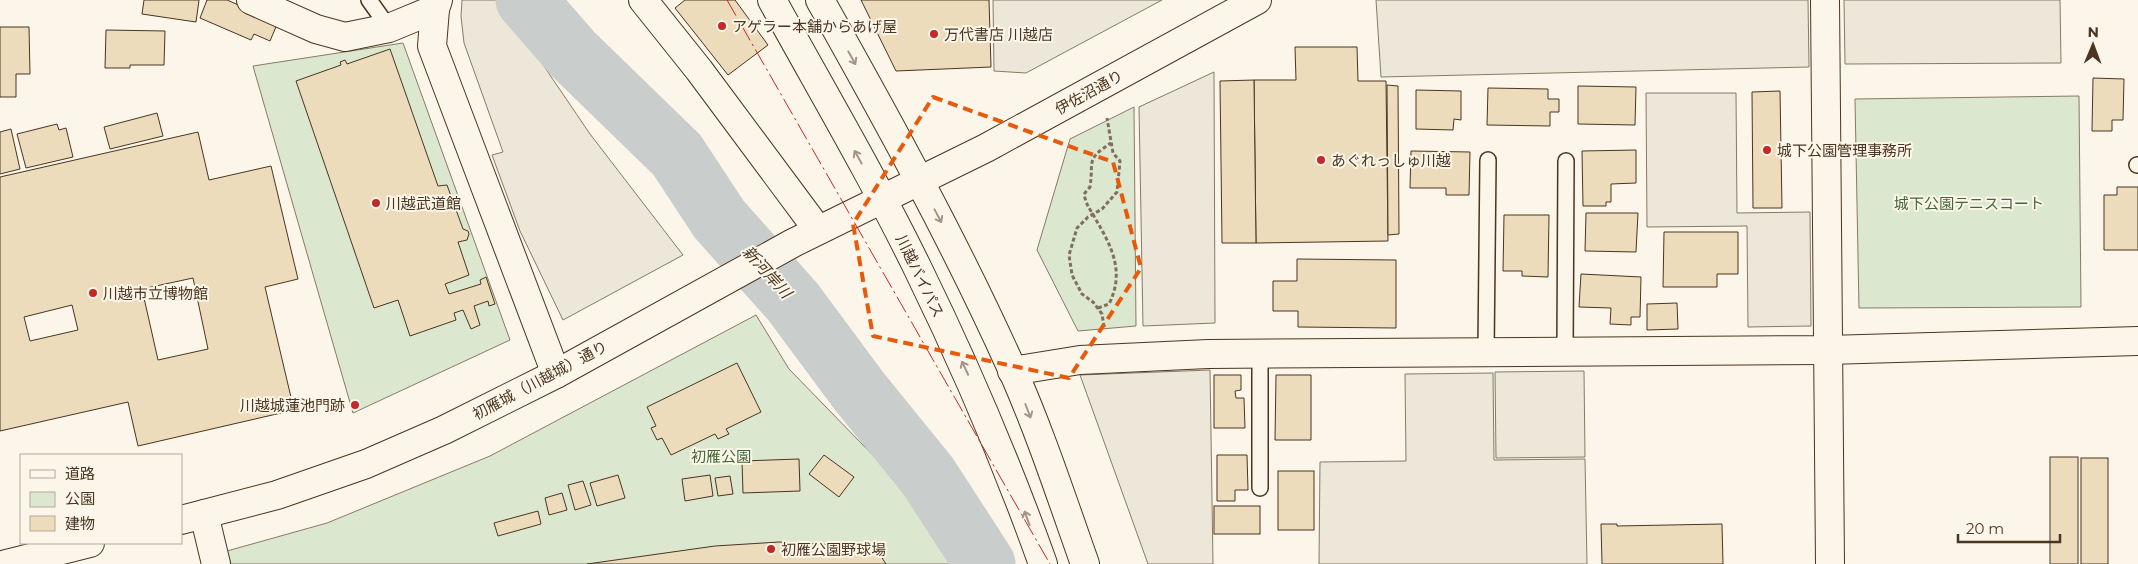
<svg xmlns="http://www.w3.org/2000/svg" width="2138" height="564" font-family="Montserrat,'Noto Sans JP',sans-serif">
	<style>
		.green { fill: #dce7d0; stroke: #887966 }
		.parking { fill: #ede7d9; stroke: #887966 }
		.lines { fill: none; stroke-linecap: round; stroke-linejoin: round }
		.river { stroke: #c9cecd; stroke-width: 61 }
		.building { fill: #ecdcbc; stroke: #4a3520; fill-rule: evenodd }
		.service-casing { stroke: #4a3520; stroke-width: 18 }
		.minor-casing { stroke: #4a3520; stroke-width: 30 }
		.tertiary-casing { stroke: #4a3520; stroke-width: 30 }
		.trunk-casing { stroke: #4a3520; stroke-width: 30 }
		.path { stroke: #7f6f5c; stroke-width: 3; stroke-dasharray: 4 2.5; stroke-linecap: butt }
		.service { stroke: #fbf6e9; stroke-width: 15 }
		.minor { stroke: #fbf6e9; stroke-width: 28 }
		.tertiary { stroke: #fbf6e9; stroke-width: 28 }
		.trunk { stroke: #fbf6e9; stroke-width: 28 }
		.power { stroke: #c62828; stroke-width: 1; stroke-dasharray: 18 4 2.5 4; stroke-linecap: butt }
		.oneway { stroke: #a29684 }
		.marked { fill: none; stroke: #e8590c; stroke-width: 4; stroke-dasharray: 10 6; stroke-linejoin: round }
		.poi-dot { fill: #c62828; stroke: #fbf6e9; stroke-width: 2 }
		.labels { text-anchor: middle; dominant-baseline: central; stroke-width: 4; stroke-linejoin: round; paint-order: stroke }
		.poi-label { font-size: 15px; fill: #4a3520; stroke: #fbf6e9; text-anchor: start }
		.street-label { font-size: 15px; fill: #4a3520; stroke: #fbf6e9 }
		.park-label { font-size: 15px; fill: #436837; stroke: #fbf6e9 }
		.water-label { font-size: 16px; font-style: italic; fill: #4a3520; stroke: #fbf6e9 }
	</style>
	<rect width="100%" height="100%" fill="#fbf6e9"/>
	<!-- green -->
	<g class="green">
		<polygon points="403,43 510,340 353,413 253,66"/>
		<polygon points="2079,96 2081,307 1859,308 1855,99"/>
		<polygon points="1134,107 1136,326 1078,331 1037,250 1070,139"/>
		<polygon points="756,315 789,369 898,481 961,564 231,564 227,551 327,523 490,456"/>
	</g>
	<!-- parking -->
	<g class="parking">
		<polygon points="462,0 499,0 590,134 683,255 563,320 520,231 492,155 503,152 464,43 461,16"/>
		<polygon points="993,0 1162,0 1026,73 994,71"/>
		<polygon points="1376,0 1808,0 1809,67 1381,77"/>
		<polygon points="1844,0 2060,0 2061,63 1845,64"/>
		<polygon points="1214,72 1215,323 1143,326 1139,107"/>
		<polygon points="1646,93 1736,93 1737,213 1810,212 1811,326 1748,327 1747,226 1647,227"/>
		<polygon points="1210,370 1213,564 1148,564 1080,375"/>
		<polygon points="1584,371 1585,457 1496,458 1495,372"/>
		<polygon points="1493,373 1494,460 1585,459 1587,564 1319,564 1320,462 1406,461 1405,374"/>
	</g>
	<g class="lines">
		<!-- river -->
		<polyline class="river" points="526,0 573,54 677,155 719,219 793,302 859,391 928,476 985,564"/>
	</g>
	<!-- building -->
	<g class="building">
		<polygon points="144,0 199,0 196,22 142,14"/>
		<polygon points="207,0 227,0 278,22 270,41 254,34 251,40 200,18"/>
		<polygon points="685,0 735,0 768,45 728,75 675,8"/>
		<polygon points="861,0 989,0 991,67 896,71"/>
		<polygon points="0,27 29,27 30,74 16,74 16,97 0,97"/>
		<polygon points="106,30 165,31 164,65 130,65 130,68 105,68"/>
		<polygon points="1295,47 1357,47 1358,81 1386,81 1388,241 1256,243 1254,80 1296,80"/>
		<polygon points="390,49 438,186 447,185 463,229 468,231 469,234 467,240 458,242 469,275 445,284 449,294 481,284 480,280 486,277 495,304 489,306 488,301 474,306 480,325 471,329 463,310 454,313 456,320 410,336 398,300 374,308 296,81 341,65 340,62 345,60 347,64"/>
		<polygon points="2093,78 2124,79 2123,120 2112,120 2112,131 2092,131"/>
		<polygon points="1254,80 1256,243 1222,243 1220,81"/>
		<polygon points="1387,85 1398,86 1399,234 1388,235"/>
		<polygon points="1578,86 1636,87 1635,125 1578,124"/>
		<polygon points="1488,88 1548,89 1548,99 1559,99 1559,112 1550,112 1550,126 1487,125"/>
		<polygon points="1416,90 1461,91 1461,120 1454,119 1453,130 1416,129"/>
		<polygon points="1780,91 1782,208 1753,208 1752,92"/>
		<polygon points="157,113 163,136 110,149 104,127"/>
		<polygon points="57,124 59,130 66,128 73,157 26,168 17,134"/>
		<polygon points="11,129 20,169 0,174 0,132"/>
		<path d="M198 132 209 180 271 166 298 279 265 287 294 410 138 446 128 402 0 431V177ZM193 278 208 349 158 360 142 289ZM72 305 78 330 30 341 24 317Z"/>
		<polygon points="1636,150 1636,183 1611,184 1611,202 1606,202 1606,206 1583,206 1582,151"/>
		<polygon points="1411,151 1470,152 1469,195 1446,195 1446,188 1410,188"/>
		<polygon points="2117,187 2138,187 2138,250 2104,250 2104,195 2117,195"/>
		<polygon points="1586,213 1638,213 1636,252 1585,251"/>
		<polygon points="1504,215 1549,215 1548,277 1522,276 1522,271 1503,271"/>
		<polygon points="1664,232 1738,232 1738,274 1717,274 1717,287 1663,287"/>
		<polygon points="1297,259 1396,260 1396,328 1298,327 1298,311 1273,311 1273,281 1297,281"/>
		<polygon points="1581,274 1641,277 1640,317 1631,317 1631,325 1610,324 1611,308 1579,307"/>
		<polygon points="1677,303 1678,329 1647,330 1647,304"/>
		<polygon points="737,363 761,412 726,429 729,434 718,439 715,434 671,455 662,438 657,440 651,428 656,426 647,407"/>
		<polygon points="1214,375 1241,375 1241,390 1235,391 1236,398 1244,398 1245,428 1214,428"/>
		<polygon points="1276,375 1311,375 1311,440 1275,440"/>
		<polygon points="824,455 854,477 839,497 809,474"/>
		<polygon points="1217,455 1247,455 1248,490 1235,490 1235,501 1217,501"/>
		<rect x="2050" y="457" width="28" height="107"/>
		<rect x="2081" y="458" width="27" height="106"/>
		<polygon points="799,459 800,491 743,493 742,461"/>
		<rect x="1278" y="471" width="36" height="59"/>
		<polygon points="618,475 625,498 597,506 590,483"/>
		<polygon points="710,475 713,496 685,501 682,479"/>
		<polygon points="730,476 733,494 718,496 715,478"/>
		<polygon points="583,481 591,505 575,510 568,485"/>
		<polygon points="562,493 567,510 549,515 545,498"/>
		<rect x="1214" y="506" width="46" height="28"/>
		<polygon points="538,511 541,524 498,536 494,523"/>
		<polygon points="1601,524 1617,524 1617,526 1722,524 1723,564 1602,564"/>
		<polygon points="779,542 875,547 886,564 587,564 715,546"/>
	</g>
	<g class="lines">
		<!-- service casing -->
		<g class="service-casing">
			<g id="service">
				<polyline points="369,0 389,28"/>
				<polyline points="2137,165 2138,165"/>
				<polyline points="1565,351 1566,161"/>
				<polyline points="1486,352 1488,160"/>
				<polyline points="1260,488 1260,353"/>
			</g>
		</g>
		<!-- minor casing -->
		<g class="minor-casing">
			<g id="minor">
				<polyline points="251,0 316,29 345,37 389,28 435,9"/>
				<polyline points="643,0 699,70 818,230"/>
				<polyline points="1825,0 1830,564"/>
				<polyline points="1012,371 1080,360 1208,354 1828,350 2138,341"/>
				<polyline points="204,514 216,564"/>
			</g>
		</g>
		<!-- tertiary casing -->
		<g class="tertiary-casing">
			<g id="tertiary">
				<polyline points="438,0 435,9 432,46 556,374"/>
				<polyline points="181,520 277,495 366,464 444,430 556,374 793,243 986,148 1257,0"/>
				<polyline points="6,564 90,543"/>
			</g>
		</g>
		<!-- trunk casing -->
		<g class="trunk-casing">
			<g id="trunk">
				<path d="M772 0C821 89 873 177 918 269 965 365 1007 463 1043 564"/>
				<path d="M820 0C888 121 955 242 1012 369 1040 432 1062 499 1085 564"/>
			</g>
		</g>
		<!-- path -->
		<g class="path">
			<path d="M1098 308 1109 304C1125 272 1112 247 1095 218 1089 207 1087 207 1084 194L1090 187C1094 160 1085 160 1111 143"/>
			<polyline points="1104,327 1102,314 1093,302 1082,294 1072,275 1069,255 1077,228 1088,217 1102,209 1117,192 1120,161 1113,153 1107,118"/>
		</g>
		<!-- service -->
		<use href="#service" class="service"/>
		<!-- minor -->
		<use href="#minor" class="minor"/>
		<!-- tertiary -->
		<use href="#tertiary" class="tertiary"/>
		<!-- trunk -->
		<use href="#trunk" class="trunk"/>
		<!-- power -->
		<polyline class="power" points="727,0 1050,564"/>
	</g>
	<!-- one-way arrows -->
	<defs><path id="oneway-shaft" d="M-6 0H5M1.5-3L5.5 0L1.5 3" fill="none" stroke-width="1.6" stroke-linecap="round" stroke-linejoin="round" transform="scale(1.25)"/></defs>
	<g class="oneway">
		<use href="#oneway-shaft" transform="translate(852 58) rotate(61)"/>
		<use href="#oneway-shaft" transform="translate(858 157) rotate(-119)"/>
		<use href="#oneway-shaft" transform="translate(938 216) rotate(62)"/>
		<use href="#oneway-shaft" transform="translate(965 368) rotate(-115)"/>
		<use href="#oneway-shaft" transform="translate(1028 411) rotate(69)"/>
		<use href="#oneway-shaft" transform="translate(1027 518) rotate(-110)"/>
	</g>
	<!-- marked area -->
	<path class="marked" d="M933 97 1113 162 1141 268 1069 378 873 336 853 224Z"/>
	<!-- markers -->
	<g class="poi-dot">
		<circle cx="722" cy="26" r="5"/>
		<circle cx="934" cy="34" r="5"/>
		<circle cx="1767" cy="150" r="5"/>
		<circle cx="1321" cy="160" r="5"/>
		<circle cx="376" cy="203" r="5"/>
		<circle cx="93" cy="293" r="5"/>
		<circle cx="355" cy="405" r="5"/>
		<circle cx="771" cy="549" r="5"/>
	</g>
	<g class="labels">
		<!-- poi labels -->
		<g class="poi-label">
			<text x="732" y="26">アゲラー本舗からあげ屋</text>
			<text x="944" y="34">万代書店 川越店</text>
			<text x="1777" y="150">城下公園管理事務所</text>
			<text x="1331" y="160">あぐれっしゅ川越</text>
			<text x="386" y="203">川越武道館</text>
			<text x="103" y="293">川越市立博物館</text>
			<text x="345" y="405" text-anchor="end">川越城蓮池門跡</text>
			<text x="781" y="549">初雁公園野球場</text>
		</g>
		<!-- street labels -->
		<g class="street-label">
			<text transform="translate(1089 92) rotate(-29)">伊佐沼通り</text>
			<text transform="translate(920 276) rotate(64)">川越バイパス</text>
			<text transform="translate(540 380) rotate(-28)">初雁城（川越城）通り</text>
		</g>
		<!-- park labels -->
		<g class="park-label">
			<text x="1969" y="203">城下公園テニスコート</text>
			<text x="721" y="456">初雁公園</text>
		</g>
		<!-- water labels -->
		<g class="water-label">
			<text transform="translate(767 272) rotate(48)">新河岸川</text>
		</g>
	</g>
	<!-- legend -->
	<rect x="20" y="454" width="162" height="90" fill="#fbf6e9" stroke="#b4a999"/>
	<rect x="30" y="470" width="25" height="8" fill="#fbf6e9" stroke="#b4a999"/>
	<text x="65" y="479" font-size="15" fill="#4a3520">道路</text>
	<rect x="30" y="492" width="25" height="15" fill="#dce7d0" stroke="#b4a999"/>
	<text x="65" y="504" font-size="15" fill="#4a3520">公園</text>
	<rect x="30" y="516" width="25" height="15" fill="#ecdcbc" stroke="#b4a999"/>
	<text x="65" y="529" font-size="15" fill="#4a3520">建物</text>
	<!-- north arrow -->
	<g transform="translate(2093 45) rotate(1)" stroke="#fbf6e9" stroke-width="4" paint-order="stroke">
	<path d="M0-4L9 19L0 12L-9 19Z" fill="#4a3520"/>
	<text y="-8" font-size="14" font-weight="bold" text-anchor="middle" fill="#4a3520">N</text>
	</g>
	<!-- scale -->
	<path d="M1958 534v8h102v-8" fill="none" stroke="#4a3520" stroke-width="2.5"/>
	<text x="1966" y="534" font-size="15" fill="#4a3520" stroke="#fbf6e9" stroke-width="4" paint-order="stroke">20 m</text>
</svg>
